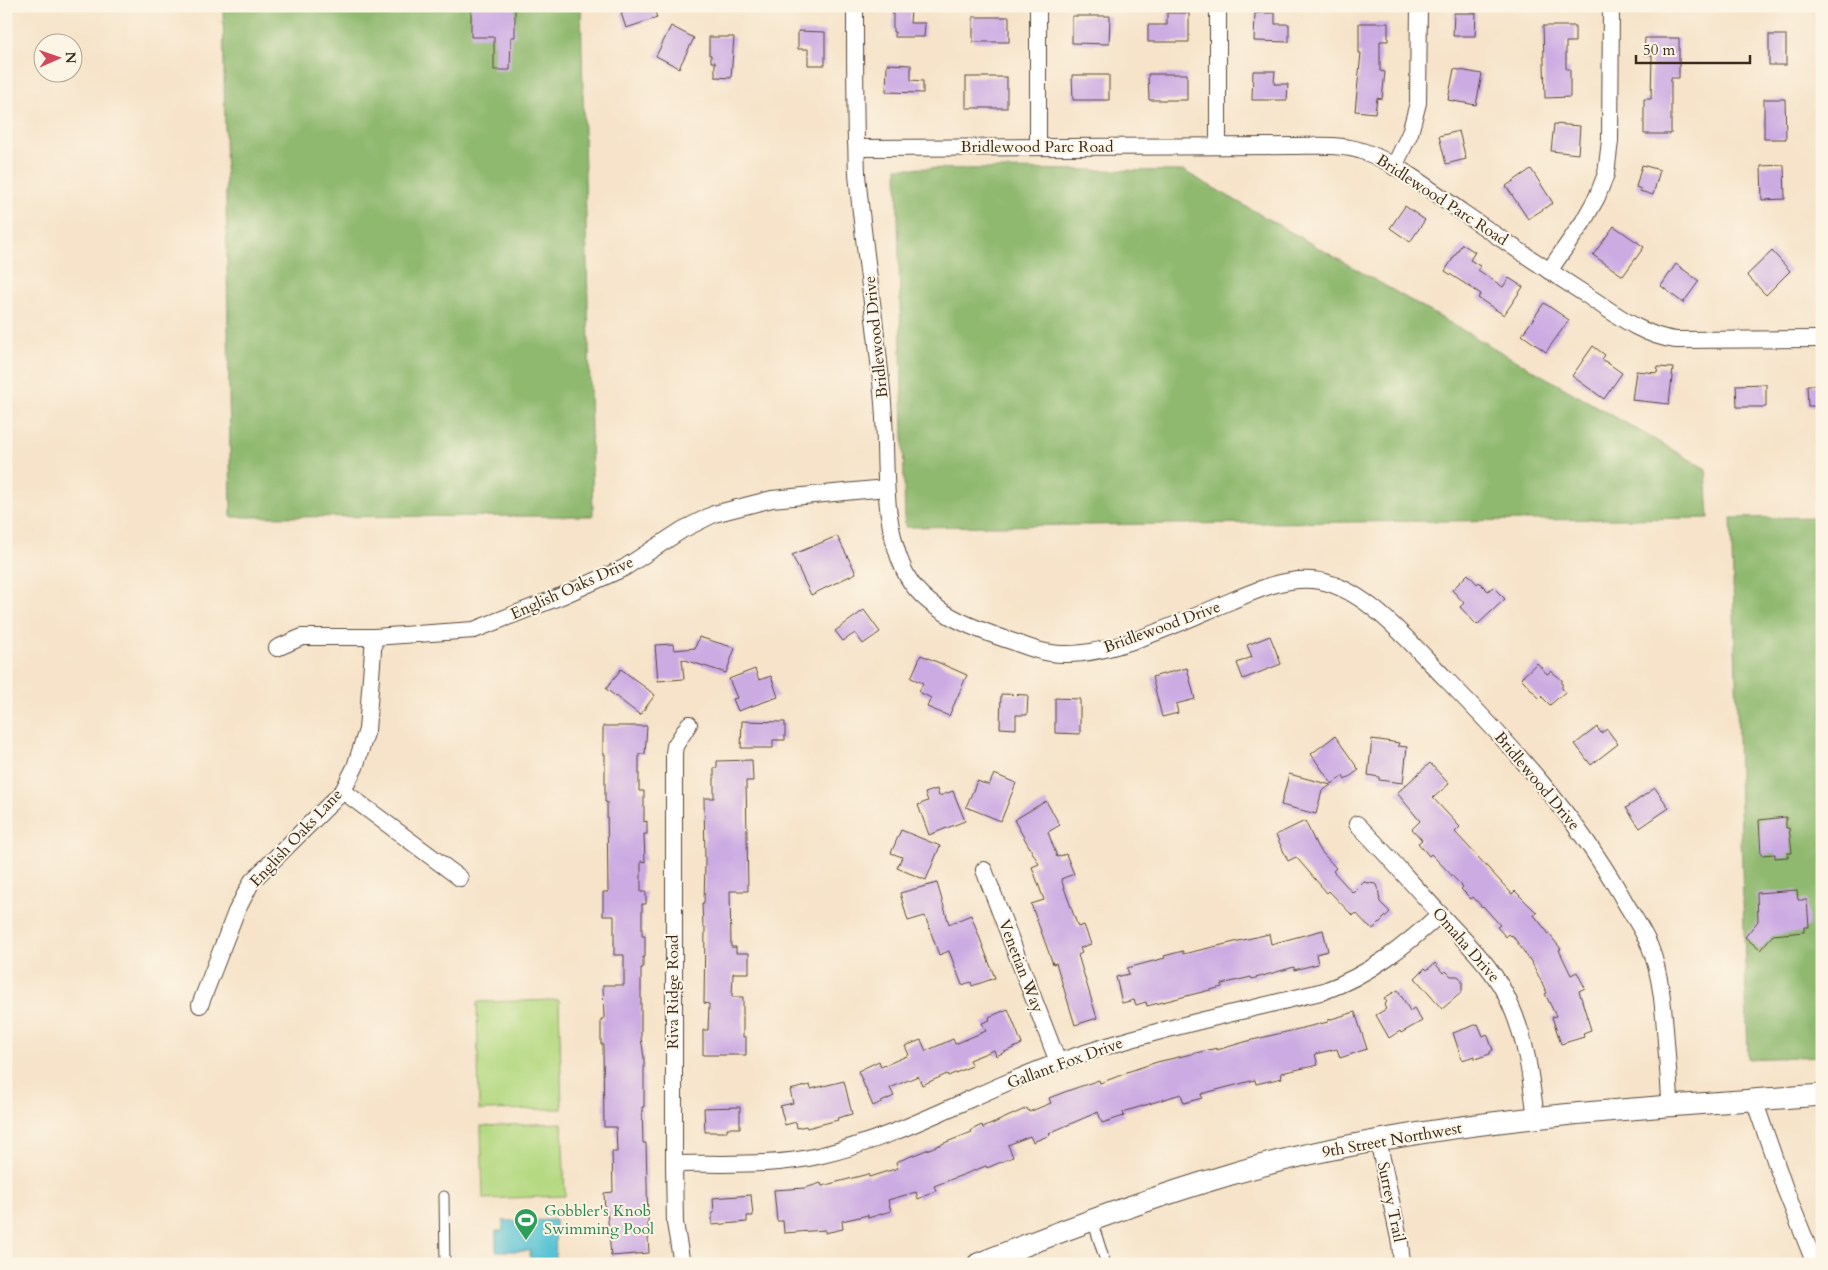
<svg xmlns="http://www.w3.org/2000/svg" width="1828" height="1270" font-family="Cardo,serif">
	<style>
		.green { fill: #b5d982; stroke: #788250 }
		.forest { fill: #90b970; stroke: #667247 }
		.water { fill: #59c3d4; stroke: #4a7679 }
		.building { fill: #ccabe3 }
		.lines { fill: none; stroke-linecap: round; stroke-linejoin: round }
		.service-casing { stroke: #574638; stroke-width: 11 }
		.minor-casing { stroke: #574638; stroke-width: 18 }
		.tertiary-casing { stroke: #574638; stroke-width: 23 }
		.service { stroke: #fff; stroke-width: 9 }
		.minor { stroke: #fff; stroke-width: 16 }
		.tertiary { stroke: #fff; stroke-width: 21 }
		.labels { text-anchor: middle; dominant-baseline: central; stroke-width: 4; stroke-linejoin: round; paint-order: stroke }
		.street-label { font-size: 16px; fill: #3b2a1e; stroke: #fcf5e5 }
		.leisure-label { font-size: 16px; fill: #27864d; stroke: #fcf5e5; text-anchor: start }
	</style>
	<rect width="100%" height="100%" fill="#fcf5e5"/>
	<filter id="ink" filterUnits="userSpaceOnUse"><feTurbulence type="fractalNoise" baseFrequency=".02" numOctaves="2"/><feDisplacementMap in="SourceGraphic" scale="10" xChannelSelector="R" yChannelSelector="G"/><feConvolveMatrix kernelMatrix="1 2 1 2 8 2 1 2 1" color-interpolation-filters="sRGB"/></filter>
	<filter id="wash" filterUnits="userSpaceOnUse"><feTurbulence type="fractalNoise" baseFrequency=".0096" numOctaves="4" result="noise"/><feDisplacementMap in="SourceGraphic" scale="20" xChannelSelector="R" yChannelSelector="G"/><feGaussianBlur stdDeviation="1.12" result="paint"/><feColorMatrix in="noise" values="0 0 0 0 0 0 0 0 0 0 0 0 0 0 0 0 0 1.4 0 .05"/><feComposite in="paint" operator="in"/></filter>
	<g filter="url(#wash)">
		<rect width="100%" height="100%" fill="#f6e3c9"/>
		<!-- green -->
		<g class="green">
			<polygon points="559,1000 562,1109 479,1110 477,1002"/>
			<polygon points="562,1123 565,1196 483,1199 481,1126"/>
		</g>
		<!-- forest -->
		<g class="forest">
			<polygon points="223,6 581,6 593,516 231,517"/>
			<polygon points="897,168 1184,171 1706,469 1709,518 905,527"/>
			<polygon points="1822,517 1822,1056 1748,1059 1731,518"/>
		</g>
		<!-- water -->
		<polygon class="water" points="555,1220 556,1264 530,1264 530,1251 496,1251 496,1231 503,1231 503,1221"/>
		<g id="blocks">
			<!-- building -->
			<g class="building">
				<polygon points="471,6 515,7 515,37 511,37 510,70 494,70 494,37 471,37"/>
				<polygon points="633,6 653,6 657,18 626,28 621,13 634,9"/>
				<polygon points="893,9 911,10 910,23 925,23 924,37 895,37 895,32 893,32"/>
				<polygon points="1167,13 1189,13 1189,42 1148,42 1148,25 1167,25"/>
				<polygon points="1255,13 1275,13 1275,24 1289,24 1289,42 1254,41"/>
				<polygon points="1454,13 1476,13 1475,36 1453,36"/>
				<polygon points="1072,16 1110,16 1109,44 1072,43"/>
				<rect x="973" y="17" width="36" height="25"/>
				<polygon points="1359,23 1388,23 1388,41 1380,41 1380,71 1385,72 1382,99 1377,98 1375,113 1355,111 1361,53 1359,53"/>
				<polygon points="671,26 694,38 679,68 656,56"/>
				<polygon points="1543,26 1575,26 1575,42 1566,42 1566,69 1570,69 1570,97 1545,98"/>
				<polygon points="798,31 825,32 825,65 808,65 808,49 798,49"/>
				<rect x="1769" y="35" width="17" height="30"/>
				<polygon points="709,37 734,37 731,78 715,77 715,62 711,62 711,55 709,55"/>
				<polygon points="1645,38 1679,38 1679,78 1671,78 1671,134 1644,134 1644,99 1651,99 1652,55 1644,55"/>
				<polygon points="887,64 911,65 911,80 923,81 923,93 886,92"/>
				<polygon points="1454,69 1482,74 1476,105 1448,100"/>
				<polygon points="1253,71 1275,71 1274,84 1288,84 1287,100 1252,100"/>
				<polygon points="1148,74 1187,74 1187,100 1149,100"/>
				<polygon points="1072,75 1109,75 1109,100 1073,100"/>
				<rect x="966" y="77" width="41" height="31"/>
				<polygon points="1764,99 1785,99 1786,139 1764,139"/>
				<polygon points="1554,124 1580,126 1578,154 1551,151"/>
				<polygon points="1459,131 1466,159 1446,164 1439,136"/>
				<polygon points="1642,165 1660,170 1653,195 1640,191 1641,189 1636,187"/>
				<polygon points="1784,165 1785,199 1762,200 1761,166"/>
				<polygon points="1531,169 1553,203 1528,219 1506,186"/>
				<polygon points="1405,206 1425,220 1410,242 1390,228"/>
				<polygon points="1614,226 1644,247 1623,276 1593,255"/>
				<polygon points="1462,244 1475,252 1470,260 1480,266 1478,270 1503,287 1509,278 1523,287 1504,315 1478,298 1481,294 1445,271"/>
				<polygon points="1772,251 1790,271 1766,295 1747,275"/>
				<polygon points="1676,264 1699,281 1683,303 1661,286"/>
				<polygon points="1544,303 1569,320 1546,352 1522,335"/>
				<polygon points="1593,346 1605,355 1602,359 1622,373 1604,399 1572,376"/>
				<polygon points="1658,367 1673,368 1669,404 1632,400 1636,371 1657,373"/>
				<polygon points="1766,384 1766,407 1737,407 1736,385"/>
				<polygon points="1807,385 1822,385 1822,406 1808,406"/>
				<polygon points="837,536 856,573 811,595 792,555"/>
				<polygon points="1468,574 1477,584 1479,582 1488,591 1493,587 1505,599 1477,625 1460,607 1464,603 1452,590"/>
				<polygon points="864,610 880,632 863,644 855,633 843,641 835,631"/>
				<polygon points="1270,636 1281,664 1243,679 1237,663 1252,657 1247,645"/>
				<polygon points="699,637 735,648 726,673 682,659 684,679 658,681 655,645 673,644 674,650 695,648"/>
				<polygon points="921,655 967,675 949,716 927,707 931,698 919,692 923,683 911,678"/>
				<polygon points="1537,663 1547,674 1551,671 1562,680 1562,688 1565,692 1550,705 1541,696 1539,698 1521,678"/>
				<polygon points="1187,668 1195,699 1176,704 1178,713 1162,717 1152,677"/>
				<polygon points="621,669 655,695 640,715 606,689"/>
				<polygon points="755,669 759,680 771,676 778,697 738,711 733,699 737,698 729,679"/>
				<polygon points="1001,694 1028,695 1027,715 1016,715 1016,729 1000,728"/>
				<polygon points="1055,698 1080,699 1080,734 1055,733"/>
				<polygon points="742,721 785,722 785,740 773,740 773,748 741,748"/>
				<polygon points="603,726 647,726 645,754 639,754 639,791 644,791 644,822 647,821 647,834 644,834 645,862 641,861 641,892 646,892 646,904 642,904 642,936 645,936 645,957 643,957 643,968 641,968 641,1037 644,1058 644,1107 642,1107 643,1143 646,1143 648,1225 650,1237 648,1237 649,1253 611,1256 607,1211 605,1211 604,1193 613,1192 612,1152 617,1152 616,1127 604,1127 603,1044 601,1044 601,1019 604,1019 603,985 624,985 624,955 614,955 614,916 603,916 603,892 608,892 607,802 605,802 605,754 603,754"/>
				<polygon points="1597,727 1601,733 1607,729 1618,744 1591,765 1575,744"/>
				<polygon points="1335,736 1359,770 1345,780 1343,776 1332,784 1311,754"/>
				<polygon points="1372,739 1399,743 1398,746 1407,747 1403,783 1379,780 1379,777 1368,775"/>
				<polygon points="752,760 753,781 746,781 748,891 730,891 731,947 736,947 736,953 749,953 749,973 733,973 732,997 743,997 743,1037 746,1037 746,1055 703,1055 703,1030 708,1030 709,1004 704,1003 705,927 703,927 702,903 704,903 705,862 704,798 714,798 714,768 717,768 717,761"/>
				<polygon points="1430,763 1449,784 1433,798 1460,827 1455,832 1512,894 1515,891 1537,913 1534,915 1561,949 1559,950 1571,975 1577,972 1585,988 1579,991 1591,1030 1583,1033 1584,1037 1561,1044 1552,1017 1556,1016 1545,994 1547,993 1532,963 1512,935 1511,936 1509,934 1506,937 1497,927 1500,925 1483,906 1482,907 1473,897 1471,899 1461,889 1463,887 1431,854 1429,856 1418,843 1422,840 1412,829 1420,821 1397,793"/>
				<polygon points="994,774 1016,783 1001,821 966,807 977,781 989,785"/>
				<polygon points="1289,774 1331,785 1322,791 1316,814 1281,805"/>
				<polygon points="1655,788 1669,808 1640,828 1626,808"/>
				<polygon points="937,789 939,796 953,791 965,821 929,835 918,805 928,801 925,793"/>
				<polygon points="1046,801 1060,825 1048,832 1057,857 1066,854 1074,874 1061,879 1078,927 1084,925 1091,944 1080,948 1082,953 1078,955 1097,1018 1075,1025 1056,963 1053,964 1031,904 1044,900 1032,867 1039,864 1014,820"/>
				<polygon points="1786,817 1786,828 1789,828 1792,853 1788,853 1788,857 1775,858 1775,854 1761,855 1759,820"/>
				<polygon points="1305,821 1318,848 1336,868 1333,871 1353,893 1364,882 1375,884 1378,887 1380,902 1390,912 1373,929 1370,928 1356,913 1353,916 1329,891 1327,893 1296,857 1288,861 1276,835"/>
				<polygon points="901,830 940,846 926,880 897,868 902,857 891,853"/>
				<polygon points="937,883 949,924 971,915 995,978 972,986 971,982 962,985 949,951 939,955 925,916 908,921 900,893"/>
				<polygon points="1797,890 1798,900 1807,900 1809,927 1804,927 1804,932 1773,935 1760,950 1745,937 1758,921 1757,893"/>
				<polygon points="1323,930 1328,951 1316,954 1318,964 1294,970 1294,967 1252,979 1251,977 1222,984 1222,987 1147,1006 1146,1002 1136,1005 1134,1000 1122,1003 1116,977 1129,974 1127,968 1165,958 1164,956 1183,951 1183,954 1269,934 1271,944"/>
				<polygon points="1435,963 1443,973 1446,971 1451,976 1458,976 1462,980 1462,992 1442,1009 1415,978 1425,968 1427,970"/>
				<polygon points="1398,990 1410,1011 1414,1008 1422,1021 1401,1033 1400,1031 1389,1038 1376,1015 1386,1009 1384,1005 1387,1002 1384,998"/>
				<polygon points="1008,1009 1022,1044 996,1056 994,1050 969,1060 972,1066 948,1076 947,1074 922,1085 918,1076 890,1088 894,1096 873,1106 858,1071 879,1061 881,1067 909,1055 905,1046 921,1040 926,1051 953,1039 955,1044 986,1031 982,1023 990,1020 989,1017"/>
				<polygon points="1355,1012 1367,1049 1340,1058 1337,1049 1315,1054 1318,1065 1281,1073 1282,1078 1256,1084 1255,1080 1201,1094 1202,1098 1184,1103 1181,1094 1123,1112 1124,1116 1102,1123 1098,1112 1049,1133 1050,1135 1033,1142 1030,1136 1008,1145 1013,1157 987,1168 986,1166 934,1186 936,1191 918,1199 916,1192 888,1200 891,1211 868,1218 868,1215 842,1221 843,1229 825,1233 825,1230 784,1233 783,1221 777,1221 774,1190 805,1188 821,1183 822,1186 868,1174 869,1177 898,1168 896,1162 972,1132 971,1130 982,1125 983,1128 1027,1108 1029,1112 1051,1103 1049,1098 1070,1090 1099,1080 1100,1083 1127,1073 1127,1072 1157,1062 1217,1048 1217,1050 1248,1041 1328,1022 1328,1020"/>
				<polygon points="1478,1024 1483,1036 1487,1034 1493,1050 1490,1052 1490,1054 1475,1059 1475,1056 1462,1060 1453,1033"/>
				<polygon points="844,1081 852,1114 837,1118 838,1120 807,1128 806,1126 797,1128 796,1122 785,1125 780,1106 793,1103 790,1090 810,1085 811,1089"/>
				<polygon points="740,1107 740,1128 727,1128 727,1132 705,1132 704,1108"/>
				<polygon points="751,1195 753,1216 747,1216 747,1222 712,1225 712,1213 714,1213 713,1198"/>
			</g>
		</g>
	</g>
	<g filter="url(#ink)">
		<use href="#blocks" fill-opacity="0" stroke="#574638" stroke-width="1"/>
		<g class="lines">
			<!-- service casing -->
			<g class="service-casing">
				<g id="service">
					<polyline points="444,1196 445,1264"/>
					<polyline points="1092,1220 1106,1264"/>
				</g>
			</g>
			<!-- minor casing -->
			<g class="minor-casing">
				<g id="minor">
					<path d="M855 6C855 51 855 97 856 142 857 156 856 170 858 184 865 257 877 329 883 403 888 459 880 517 904 570 922 611 975 629 1014 642 1030 648 1046 654 1063 654 1113 656 1185 620 1231 601 1257 590 1284 578 1312 580 1362 583 1412 645 1446 679 1511 745 1574 814 1621 895 1630 912 1643 929 1650 947 1663 980 1664 1019 1667 1055 1668 1072 1670 1089 1670 1106"/>
					<polyline points="1038,6 1038,147"/>
					<polyline points="1218,145 1218,6"/>
					<path d="M857 148 1295 146C1316 146 1342 144 1362 151 1394 161 1435 193 1462 212 1504 241 1546 269 1588 296 1615 314 1643 336 1676 340L1822 339"/>
					<polyline points="1394,167 1410,133 1418,103 1419,6"/>
					<polyline points="1549,271 1583,222 1597,197 1606,174 1610,141 1611,6"/>
					<polyline points="277,648 302,637 374,637 474,630 564,595 624,568 682,530 714,514 772,499 886,488"/>
					<polyline points="343,791 460,878"/>
					<path d="M1357 824C1386 853 1412 884 1440 914 1466 943 1495 968 1510 1004 1527 1041 1531 1079 1536 1119"/>
					<polyline points="984,870 1058,1062"/>
					<polyline points="200,1005 236,912 252,881 343,791 355,767 367,730 374,637"/>
					<polyline points="1754,1100 1785,1189 1815,1264"/>
					<polyline points="1378,1140 1400,1243 1402,1264"/>
					<path d="M674 1164C721 1163 771 1167 818 1156 903 1137 979 1090 1061 1061 1147 1031 1236 1013 1324 991 1369 975 1405 946 1440 914"/>
					<polyline points="682,1264 675,1223 674,1164 674,753 675,746 689,724"/>
				</g>
			</g>
			<!-- tertiary casing -->
			<g class="tertiary-casing">
				<path id="tertiary" d="M978 1264C1060 1231 1143 1200 1228 1175 1277 1160 1330 1149 1380 1140 1526 1113 1675 1106 1822 1095"/>
			</g>
			<!-- service -->
			<use href="#service" class="service"/>
			<!-- minor -->
			<use href="#minor" class="minor"/>
			<!-- tertiary -->
			<use href="#tertiary" class="tertiary"/>
		</g>
	</g>
	<!-- icons -->
	<defs>
		<g id="stadium-pin" transform="scale(1.25)"><path d="M0 17L-7.5 6A9.5 9.5 0 1 1 7.5 6Z" fill="#2e9e5b" stroke="#fcf5e5"/><path d="M0-5a6.5 5 0 1 0 0 10a6.5 5 0 1 0 0-10ZM-3.5-1.8h7v3.6h-7Z" fill="#fff"/></g>
	</defs>
	<g fill-rule="evenodd">
		<use href="#stadium-pin" x="526" y="1220"/>
	</g>
	<g class="labels">
		<!-- street labels -->
		<g class="street-label">
			<text x="1037" y="147">Bridlewood Parc Road</text>
			<text transform="translate(1442 200) rotate(33)">Bridlewood Parc Road</text>
			<text transform="translate(876 337) rotate(-96)">Bridlewood Drive</text>
			<text transform="translate(572 588) rotate(-24)">English Oaks Drive</text>
			<text transform="translate(1162 627) rotate(-20)">Bridlewood Drive</text>
			<text transform="translate(1537 781) rotate(50)">Bridlewood Drive</text>
			<text transform="translate(296 838) rotate(-47)">English Oaks Lane</text>
			<text transform="translate(1466 945) rotate(49)">Omaha Drive</text>
			<text transform="translate(1021 966) rotate(69)">Venetian Way</text>
			<text transform="translate(673 992) rotate(-90)">Riva Ridge Road</text>
			<text transform="translate(1065 1063) rotate(-20)">Gallant Fox Drive</text>
			<text transform="translate(1392 1140) rotate(-10)">9th Street Northwest</text>
			<text transform="translate(1391 1202) rotate(78)">Surrey Trail</text>
		</g>
		<!-- leisure labels -->
		<g class="leisure-label">
			<text x="544" y="1211">Gobbler's Knob<tspan x="544" dy="18">Swimming Pool</tspan></text>
		</g>
	</g>
	<!-- margin -->
	<rect width="1828" height="1270" fill="none" stroke="#fcf5e5" stroke-width="25"/>
	<!-- north arrow -->
	<g transform="translate(58 58) rotate(88)"><circle r="24" fill="#fcf5e5" stroke="#afa495"/>
	<path d="M0-4L9 19L0 12L-9 19Z" fill="#d1495b"/>
	<text y="-8" font-size="14" font-weight="bold" text-anchor="middle" fill="#3b2a1e">N</text>
	</g>
	<!-- scale -->
	<path d="M1636 55v8h114v-8" fill="none" stroke="#3b2a1e" stroke-width="2.5"/>
	<text x="1643" y="55" font-size="15" fill="#3b2a1e" stroke="#fcf5e5" stroke-width="4" paint-order="stroke">50 m</text>
</svg>
